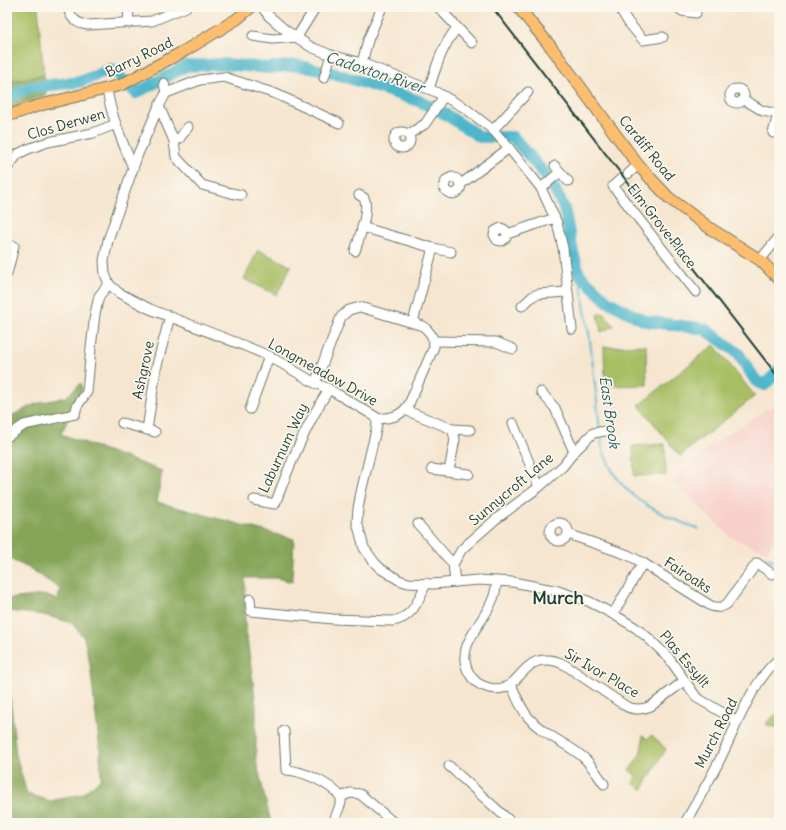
<svg xmlns="http://www.w3.org/2000/svg" width="786" height="830" font-family="Delius,sans-serif">
	<style>
		.built { fill: #f7d0c9 }
		.green { fill: #a7be63; stroke: #637e4c }
		.forest { fill: #85a559; stroke: #527146 }
		.lines { fill: none; stroke-linecap: round; stroke-linejoin: round }
		.stream { stroke: #4db6cb; stroke-width: 2 }
		.river { stroke: #4db6cb; stroke-width: 12 }
		.minor-casing { stroke: #6a786b; stroke-width: 11 }
		.major-casing { stroke: #6a786b; stroke-width: 13 }
		.minor { stroke: #fff; stroke-width: 9 }
		.major { stroke: #fcbd6e; stroke-width: 11 }
		.rail { stroke: #1f3d34; stroke-width: 2 }
		.labels { text-anchor: middle; dominant-baseline: central; stroke-width: 3.5; stroke-linejoin: round; paint-order: stroke }
		.street-label { font-size: 14px; fill: #1f3d34; stroke: #fbf7ec }
		.water-label { font-size: 15px; font-style: italic; fill: #2d6161; stroke: #fbf7ec }
		.district-label { font-size: 18px; font-weight: bold; fill: #1f3d34; stroke: #fbf7ec }
	</style>
	<rect width="100%" height="100%" fill="#fbf7ec"/>
	<filter id="ink" filterUnits="userSpaceOnUse"><feTurbulence type="fractalNoise" baseFrequency=".025" numOctaves="2"/><feDisplacementMap in="SourceGraphic" scale="8" xChannelSelector="R" yChannelSelector="G"/><feConvolveMatrix kernelMatrix="1 2 1 2 8 2 1 2 1" color-interpolation-filters="sRGB"/></filter>
	<filter id="wash" filterUnits="userSpaceOnUse"><feTurbulence type="fractalNoise" baseFrequency=".012" numOctaves="4" result="noise"/><feDisplacementMap in="SourceGraphic" scale="16" xChannelSelector="R" yChannelSelector="G"/><feGaussianBlur stdDeviation="0.9" result="paint"/><feColorMatrix in="noise" values="0 0 0 0 0 0 0 0 0 0 0 0 0 0 0 0 0 1.4 0 .05"/><feComposite in="paint" operator="in"/></filter>
	<g filter="url(#wash)">
		<rect width="100%" height="100%" fill="#f6e6d0"/>
		<!-- built -->
		<polygon class="built" points="776,403 779,406 779,531 767,552 730,537 673,481 710,446"/>
		<!-- green -->
		<g class="green">
			<polygon points="7,7 38,7 44,75 7,82"/>
			<polygon points="258,250 291,266 277,295 244,279"/>
			<polygon points="601,313 605,314 614,326 601,332 598,314"/>
			<polygon points="646,345 647,385 605,386 604,347"/>
			<polygon points="714,345 755,396 680,456 639,405"/>
			<polygon points="665,444 666,475 634,476 633,446"/>
			<polygon points="776,714 779,717 779,726 774,727 767,725 767,722"/>
			<path d="M643 735 647 739 652 735 666 749 642 790 633 783 636 776 629 770C640 757 642 752 643 735Z"/>
		</g>
		<!-- forest -->
		<g class="forest">
			<polygon points="44,75 46,95 7,110 7,82"/>
			<polygon points="81,383 82,390 61,434 162,471 157,502 294,539 292,582 276,578 245,578 245,623 256,705 256,760 271,823 7,823 7,662 16,755 27,794 51,801 82,794 101,779 100,751 95,709 90,664 84,638 72,623 44,615 7,611 7,599 44,595 58,600 60,589 31,569 7,558 7,418 35,404 66,397"/>
		</g>
		<g class="lines">
			<!-- stream -->
			<g class="stream">
				<polyline points="579,274 590,340 600,430"/>
				<path d="M600 435C608 490 651 512 699 529"/>
				<polyline points="766,557 779,563"/>
			</g>
			<!-- river -->
			<polyline class="river" points="7,97 31,87 80,82 112,69 136,93 186,66 224,64 267,68 297,65 337,74 419,101 445,114 480,137 513,137 544,173 555,190 564,208 573,252 579,274 607,301 645,321 705,329 738,353 756,381 765,385 779,370"/>
		</g>
	</g>
	<g filter="url(#ink)">
		<g class="lines">
			<!-- minor casing -->
			<g class="minor-casing">
				<g id="minor">
					<path d="M68 7C70 18 77 24 88 25L152 21 186 7"/>
					<polyline points="128,7 129,23"/>
					<polyline points="262,7 269,16 284,29 311,47 331,55 362,63 436,92 465,108 493,130 509,148 541,188 557,223 563,248 572,329"/>
					<polyline points="438,7 472,43"/>
					<polyline points="619,7 628,22 643,40 663,37"/>
					<polyline points="677,7 682,11 696,13"/>
					<polyline points="253,36 273,39 297,37 315,8"/>
					<polyline points="362,63 368,40 382,7"/>
					<polyline points="324,78 331,55"/>
					<polyline points="164,83 166,93 159,106 138,154 108,240 104,261 105,274 109,284 119,293 150,309 245,346 269,356 315,383 329,389 376,417 377,424 376,430 361,492 358,509 357,522 364,548 375,563 381,569 399,580 408,583 433,584 478,580 513,582 558,591 588,601 613,614 636,628 646,636 668,657 697,698 737,721"/>
					<path d="M107 89C111 117 123 142 133 168"/>
					<path d="M429 89C436 67 442 46 457 28"/>
					<circle cx="737" cy="96" r="7"/>
					<polyline points="166,93 200,80 224,77 276,94 339,123"/>
					<polyline points="743,99 763,111 778,114"/>
					<polyline points="159,106 174,141 176,157 202,185 231,193 241,195"/>
					<polyline points="493,130 528,92"/>
					<circle cx="402" cy="140" r="8"/>
					<polyline points="773,133 779,111"/>
					<polyline points="409,134 425,124 444,96"/>
					<polyline points="174,141 179,139 188,127"/>
					<polyline points="555,166 568,181"/>
					<polyline points="7,168 18,154 28,149 48,142 93,133 116,124"/>
					<polyline points="628,174 638,165"/>
					<polyline points="621,179 613,186 696,292"/>
					<path d="M461 184 457 179 452 177 446 180 444 188C449 197 461 195 461 184L509 148"/>
					<polyline points="541,188 560,172"/>
					<polyline points="362,227 433,248 413,322"/>
					<polyline points="507,234 505,230 501,228 495,231 494,235 497,240 502,241 506,238 507,234 555,218"/>
					<polyline points="7,245 14,246 7,274"/>
					<polyline points="433,248 451,252"/>
					<path d="M355 251C359 239 370 209 364 198L359 195"/>
					<polyline points="760,260 779,237"/>
					<polyline points="522,306 533,296 538,294 567,292"/>
					<polyline points="434,341 496,342 513,349"/>
					<path d="M315 383 341 317 349 310 360 307 423 326C430 332 434 337 434 347L409 404C401 417 391 418 377 419"/>
					<polyline points="541,392 555,408 574,452"/>
					<polyline points="250,409 269,356"/>
					<polyline points="405,410 452,429 455,439 449,471"/>
					<polyline points="122,423 155,432"/>
					<polyline points="513,423 539,487"/>
					<polyline points="452,429 470,430"/>
					<polyline points="147,430 156,369 170,316"/>
					<polyline points="7,437 24,425 75,414 77,406 87,392 91,348 95,314 99,296 109,284"/>
					<polyline points="432,469 469,474"/>
					<path d="M254 500 275 504C290 464 306 425 329 389"/>
					<circle cx="559" cy="532" r="9"/>
					<polyline points="418,524 453,564"/>
					<path d="M568 534 628 555 643 563 711 606C718 608 721 608 727 604L757 563 772 574"/>
					<path d="M497 581C496 588 495 595 492 601 483 624 454 647 469 673 476 687 497 694 511 684 517 679 522 672 528 667 538 657 554 659 565 665L624 705C632 710 642 710 651 706L684 681"/>
					<polyline points="455,582 453,564 462,549 496,519 539,487 563,466 574,452 593,433 606,431"/>
					<path d="M250 599 251 611 333 619 392 621C412 619 419 600 426 583"/>
					<polyline points="613,614 643,563"/>
					<path d="M511 684C516 696 520 707 528 717 543 735 565 742 583 757 591 764 597 774 604 784"/>
					<path d="M284 731 286 770C304 771 329 783 341 797V803L333 823"/>
					<polyline points="449,766 512,823"/>
					<polyline points="341,797 350,793 360,794 394,823"/>
					<path d="M685 823C698 799 713 775 724 751 738 722 754 679 779 659"/>
				</g>
			</g>
			<!-- major casing -->
			<g class="major-casing">
				<g id="major">
					<polyline points="518,7 551,47 638,165 669,198 711,229 760,260 779,279"/>
					<polyline points="7,116 37,106 121,85 186,50 237,19 251,7"/>
				</g>
			</g>
			<!-- minor -->
			<use href="#minor" class="minor"/>
			<!-- major -->
			<use href="#major" class="major"/>
			<!-- rail -->
			<polyline class="rail" points="492,7 779,378"/>
		</g>
	</g>
	<g class="labels">
		<!-- street labels -->
		<g class="street-label">
			<text transform="translate(139 57) rotate(-26)">Barry Road</text>
			<text transform="translate(66 124) rotate(-16)">Clos Derwen</text>
			<text transform="translate(647 148) rotate(51)">Cardiff Road</text>
			<text transform="translate(662 226) rotate(52)">Elm Grove Place</text>
			<text transform="translate(143 370) rotate(-78)">Ashgrove</text>
			<text transform="translate(323 372) rotate(29)">Longmeadow Drive</text>
			<text transform="translate(283 448) rotate(-65)">Laburnum Way</text>
			<text transform="translate(511 489) rotate(-40)">Sunnycroft Lane</text>
			<text transform="translate(688 575) rotate(33)">Fairoaks</text>
			<text transform="translate(685 659) rotate(50)">Plas Essyllt</text>
			<text transform="translate(602 673) rotate(30)">Sir Ivor Place</text>
			<text transform="translate(716 733) rotate(-63)">Murch Road</text>
		</g>
		<!-- water labels -->
		<g class="water-label">
			<text transform="translate(375 72) rotate(18)">Cadoxton River</text>
			<text transform="translate(610 412) rotate(82)">East Brook</text>
		</g>
		<!-- district labels -->
		<g class="district-label">
			<text x="558" y="597">Murch</text>
		</g>
	</g>
	<!-- margin -->
	<rect width="786" height="830" fill="none" stroke="#fbf7ec" stroke-width="24"/>
</svg>
